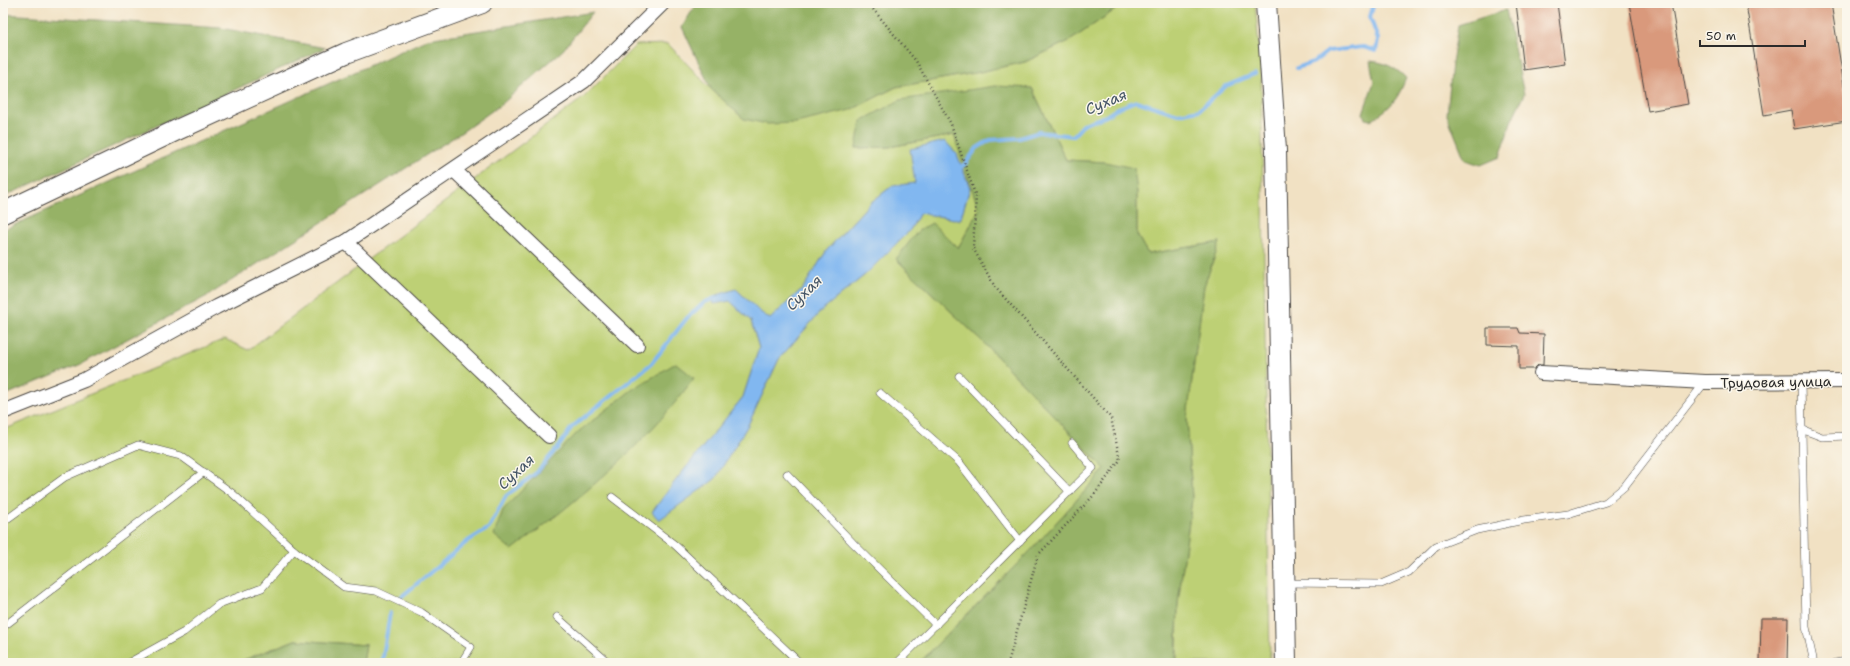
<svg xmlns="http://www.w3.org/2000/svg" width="1850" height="666" font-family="'Shantell Sans',sans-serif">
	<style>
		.green { fill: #bdd074; stroke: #747e50; fill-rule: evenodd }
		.forest { fill: #96b266; stroke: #606e48 }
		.water { fill: #81b7f0; stroke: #56718e }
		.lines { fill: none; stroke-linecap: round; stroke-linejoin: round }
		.stream { stroke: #81b7f0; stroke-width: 4 }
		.building { fill: #d9997b }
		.service-casing { stroke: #494642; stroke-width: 8 }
		.minor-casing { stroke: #494642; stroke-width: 16 }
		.secondary-casing { stroke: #494642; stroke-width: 22 }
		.path { stroke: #494642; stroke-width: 2.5; stroke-dasharray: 1 3; stroke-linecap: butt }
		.service { stroke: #fff; stroke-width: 7 }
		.minor { stroke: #fff; stroke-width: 14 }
		.secondary { stroke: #fff; stroke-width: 20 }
		.labels { text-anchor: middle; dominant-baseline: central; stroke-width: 3; stroke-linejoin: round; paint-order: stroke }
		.street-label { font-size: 14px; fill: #2b2b2b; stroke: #fbf7ec }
		.water-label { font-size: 15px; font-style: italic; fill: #455566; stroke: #fbf7ec }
	</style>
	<rect width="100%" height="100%" fill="#fbf7ec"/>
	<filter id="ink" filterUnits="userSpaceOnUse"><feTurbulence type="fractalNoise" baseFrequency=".025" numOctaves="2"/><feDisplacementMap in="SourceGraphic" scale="8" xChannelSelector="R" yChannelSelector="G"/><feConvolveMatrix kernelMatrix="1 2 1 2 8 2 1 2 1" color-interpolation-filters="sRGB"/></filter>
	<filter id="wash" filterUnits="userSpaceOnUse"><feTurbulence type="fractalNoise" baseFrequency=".012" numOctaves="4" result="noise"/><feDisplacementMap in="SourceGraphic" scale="16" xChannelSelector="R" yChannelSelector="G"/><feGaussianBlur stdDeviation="0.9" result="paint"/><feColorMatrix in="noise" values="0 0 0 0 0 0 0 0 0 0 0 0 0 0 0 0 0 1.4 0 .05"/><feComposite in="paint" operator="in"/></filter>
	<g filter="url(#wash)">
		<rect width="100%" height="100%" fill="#f1e1c3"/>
		<!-- green -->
		<path class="green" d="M1125 3H1255L1261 67 1270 663H1177L1178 603 1192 499 1187 418 1204 286 1220 242 1148 254 1137 235V192L1105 162 1066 160 1032 88 856 148 889 147 954 135 979 209 958 248 896 259 981 340 1105 469 1033 548 919 663H363L366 645 295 640 236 663H3V430L225 339 248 350 584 97 636 45 668 44 711 89 744 119 851 110 896 87 975 73 1025 62 1071 40ZM957 154 970 188 960 220 920 213 910 230 866 274 822 310 779 359 748 425 715 479 653 511 676 480 743 397 759 348 751 321 730 301 736 289 759 311 770 319 803 288 827 250 870 203 892 186 915 183Z"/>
		<!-- forest -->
		<g class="forest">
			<polygon points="697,3 1125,3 1071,40 1025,62 975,73 896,87 851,110 796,123 767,124 744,119 711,89 682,27"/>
			<polygon points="1506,10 1524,94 1511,122 1500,157 1481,165 1465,160 1447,115 1452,63 1458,25"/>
			<polygon points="593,12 563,50 503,103 462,132 209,295 79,365 3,396 3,230 428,39"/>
			<polygon points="3,14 221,28 325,48 3,197"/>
			<path d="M1370 61C1385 62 1396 68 1406 78 1398 99 1391 108 1371 120L1365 119 1363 113 1374 82Z"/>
			<polygon points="995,86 1032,88 1066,160 1105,162 1134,168 1137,192 1137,235 1148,254 1220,242 1204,286 1187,418 1192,499 1178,603 1176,663 919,663 1033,548 1105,469 981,340 896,259 918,231 932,223 958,248 979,210 954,135 889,147 856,148 861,121 900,100"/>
			<path d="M676 363 694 378C644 447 579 499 512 550L494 535 503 510 578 432 633 389Z"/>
			<polygon points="295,640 366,645 363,663 236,663"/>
		</g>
		<!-- water -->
		<polygon class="water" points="945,141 957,154 970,188 960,220 920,213 910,230 866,274 822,310 779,359 748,425 715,479 659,520 652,512 676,480 743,397 759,348 751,321 730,301 714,304 712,298 717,295 736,289 759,311 770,319 803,288 827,250 870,203 892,186 915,183 910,149"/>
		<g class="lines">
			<!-- stream -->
			<g class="stream">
				<polyline points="1297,68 1314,62 1328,51 1363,47 1376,51 1378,39 1370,17 1374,3"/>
				<polyline points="958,169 965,164 977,148 990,140 1020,138 1039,132 1073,136 1084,124 1106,116 1118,108 1136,101 1178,114 1199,110 1226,86 1255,74"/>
				<polyline points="401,597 468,541 489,528 506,496 536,473 560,445 572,427 651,364 687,318 705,302 716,298"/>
				<polyline points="382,663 390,613"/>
			</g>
		</g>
		<g id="blocks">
			<!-- building -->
			<g class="building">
				<polygon points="1516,3 1557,3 1565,64 1524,70"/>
				<polygon points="1629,3 1671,3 1688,104 1648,111"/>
				<polygon points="1753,3 1831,3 1847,104 1847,121 1794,129 1791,110 1764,115 1746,4"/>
				<polygon points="1487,328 1518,328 1520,333 1544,334 1543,365 1538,365 1534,369 1519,369 1519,346 1487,345"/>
				<polygon points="1761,618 1788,618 1787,663 1760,663"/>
			</g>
		</g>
	</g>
	<g filter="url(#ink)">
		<use href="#blocks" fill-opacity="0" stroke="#494642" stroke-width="1"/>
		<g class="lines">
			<!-- service casing -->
			<g class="service-casing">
				<g id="service">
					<polyline points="959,376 1070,492"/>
					<polyline points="1801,381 1806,627 1814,663"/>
					<polyline points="880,393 959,462 1020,541"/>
					<polyline points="1801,429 1822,437 1847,436"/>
					<polyline points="787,474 853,543 936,625"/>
					<polyline points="612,497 675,545 800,663"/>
					<polyline points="3,522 65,477 138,445 181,456 232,493 294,550 344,587 376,591 421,612 471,647 461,663"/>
					<polyline points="1285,583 1381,584 1409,572 1436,546 1477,530 1524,520 1568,514 1606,502 1624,487 1705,382"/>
					<polyline points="557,617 609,663"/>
					<polyline points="3,627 204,472"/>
					<polyline points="128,663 184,632 219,604 262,588 294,550"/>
					<polyline points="897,663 1093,468 1072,443"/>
					<polyline points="1835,663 1847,661"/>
				</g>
			</g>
			<!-- minor casing -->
			<g class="minor-casing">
				<g id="minor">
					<polyline points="454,170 637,345"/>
					<polyline points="346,242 549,436"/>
					<polyline points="1541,373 1705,382 1847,381"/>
					<polyline points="3,412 84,380 216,307 346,242 584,81 663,3"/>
				</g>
			</g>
			<!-- secondary casing -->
			<g class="secondary-casing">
				<g id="secondary">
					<polyline points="1266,3 1276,150 1286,663"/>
					<polyline points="3,213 177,130 346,53 482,3"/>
				</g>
			</g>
			<!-- path -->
			<polyline class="path" points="868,3 916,61 951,124 976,197 973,248 995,287 1111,418 1120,460 1094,495 1038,555 1008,663"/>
			<!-- service -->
			<use href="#service" class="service"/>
			<!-- minor -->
			<use href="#minor" class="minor"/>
			<!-- secondary -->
			<use href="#secondary" class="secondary"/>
		</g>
	</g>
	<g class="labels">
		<!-- street labels -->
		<g class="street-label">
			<text transform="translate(1776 382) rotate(-1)">Трудовая улица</text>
		</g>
		<!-- water labels -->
		<g class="water-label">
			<text transform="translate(1106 102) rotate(-23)">Сухая</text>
			<text transform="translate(804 293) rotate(-44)">Сухая</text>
			<text transform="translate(516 472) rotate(-43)">Сухая</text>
		</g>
	</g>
	<!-- margin -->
	<rect width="1850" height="666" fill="none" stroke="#fbf7ec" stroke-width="16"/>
	<!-- scale -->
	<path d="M1700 40v6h105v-6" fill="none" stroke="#2b2b2b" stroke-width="2"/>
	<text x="1706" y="40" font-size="12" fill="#2b2b2b" stroke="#fbf7ec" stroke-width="3" paint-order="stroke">50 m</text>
</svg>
